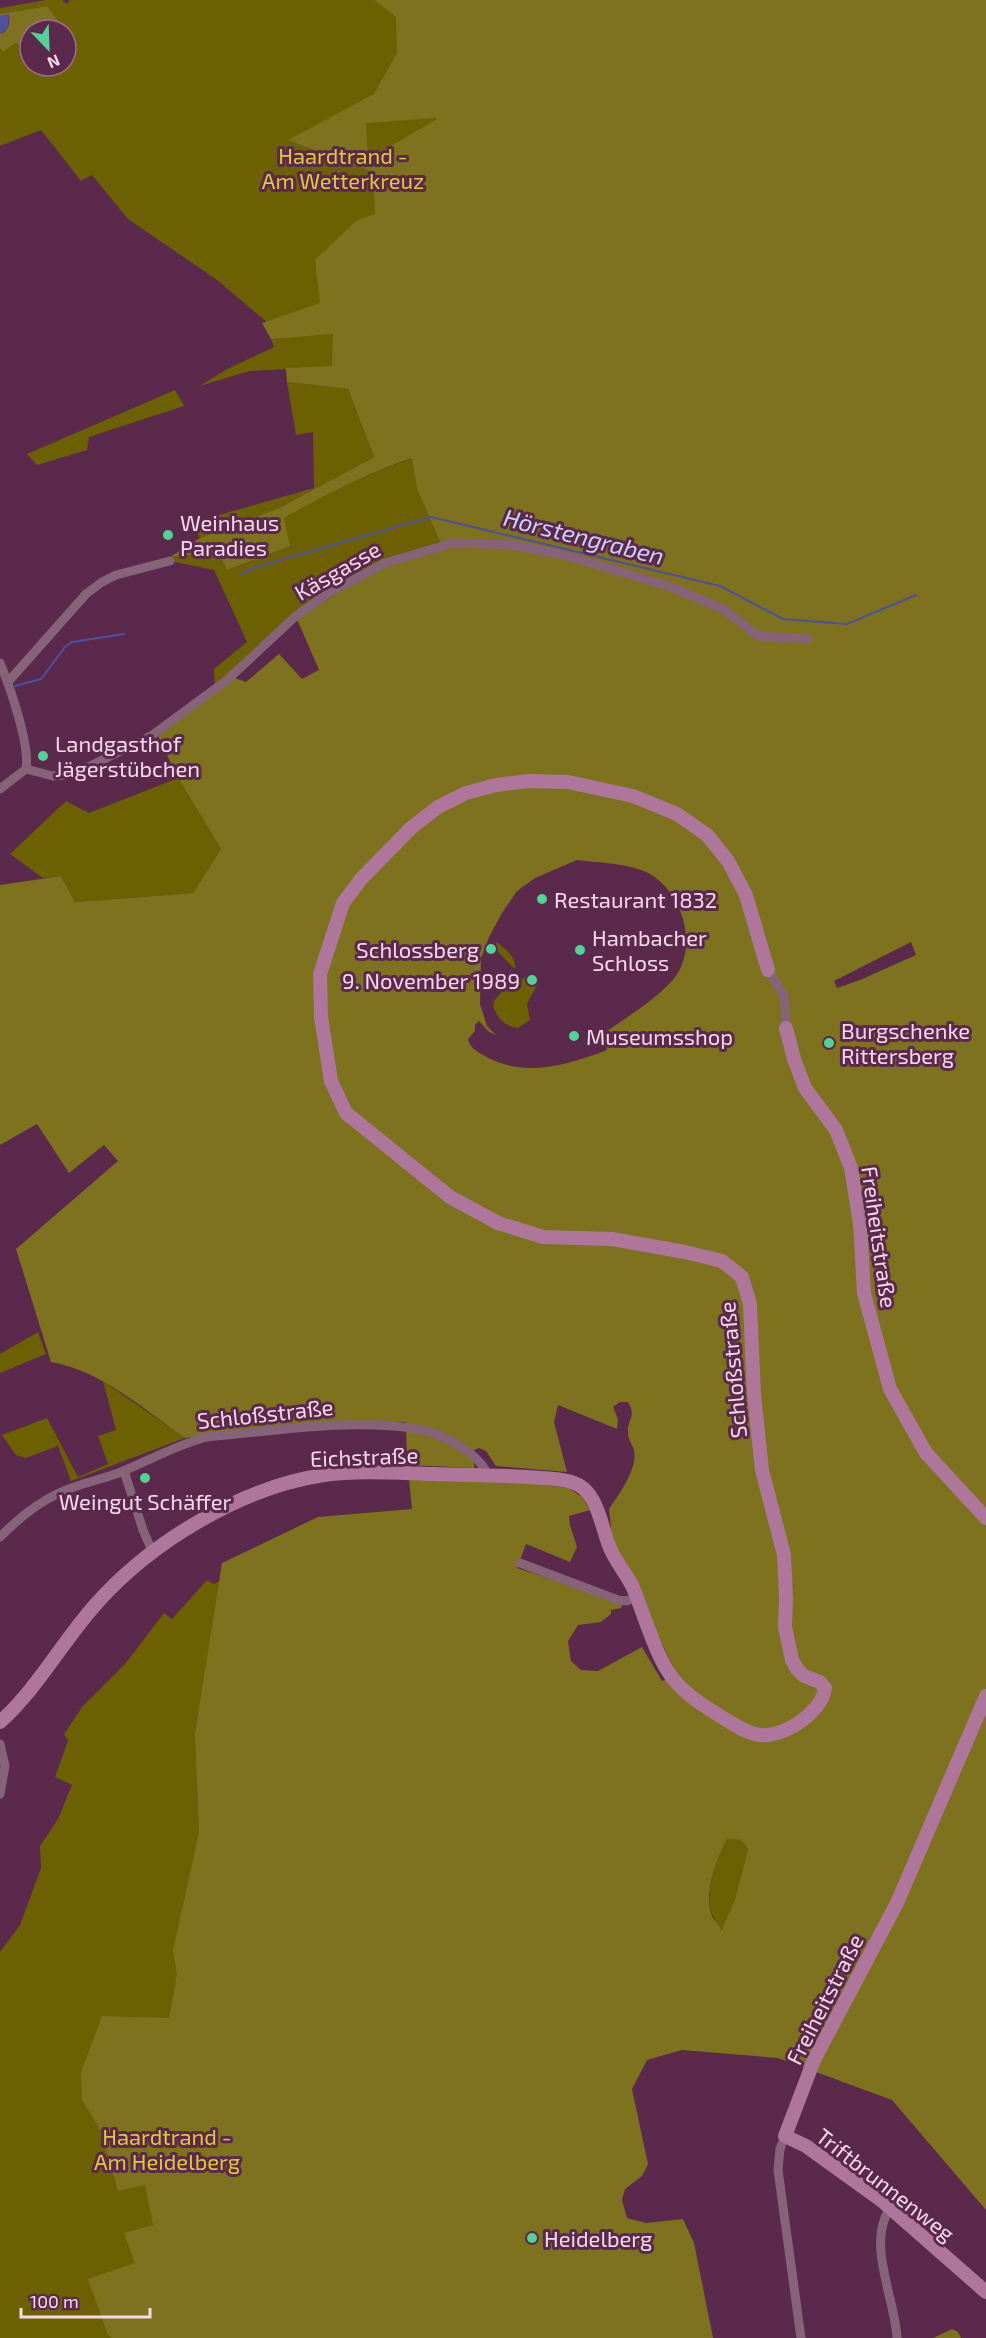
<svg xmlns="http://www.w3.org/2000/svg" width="986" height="2338" font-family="'Exo 2',sans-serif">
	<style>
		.green { fill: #6c6002 }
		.forest { fill: #7e721e; fill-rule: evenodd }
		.water { fill: #514fa0 }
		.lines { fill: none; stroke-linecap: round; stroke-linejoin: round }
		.stream { stroke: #514fa0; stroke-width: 2 }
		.street { stroke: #87637a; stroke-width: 9 }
		.secondary { stroke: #af769b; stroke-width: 14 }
		.poi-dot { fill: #4ed399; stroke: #5a294b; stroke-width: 2 }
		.labels { text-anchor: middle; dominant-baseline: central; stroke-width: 6; stroke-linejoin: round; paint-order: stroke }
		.park-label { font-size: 22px; fill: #deca38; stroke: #5a294b }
		.poi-label { font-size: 22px; fill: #f7d8eb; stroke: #5a294b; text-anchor: start }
		.street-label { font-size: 22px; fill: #f7d8eb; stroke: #5a294b }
		.water-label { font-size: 24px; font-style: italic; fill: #ccd0fd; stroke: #5a294b }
	</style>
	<rect width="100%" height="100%" fill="#5a294b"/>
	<!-- green -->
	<g class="green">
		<polygon points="46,0 62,0 67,4 70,0 591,0 480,335 328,367 249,371 200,386 227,369 274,347 271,339 283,338 281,334 217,280 128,219 92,175 81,181 41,130 0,146 0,48 3,51 15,42 30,38 30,66 66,66 66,30 40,30 47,6 0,14 0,8"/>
		<polygon points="287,382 348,389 374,457 279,508 200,538 191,523 314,488 313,432 296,435"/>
		<polygon points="175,390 184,406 89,437 87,450 37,465 27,454"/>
		<path d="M413 458 417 489 440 542 344 580 215 687 214 669 247 642 214 570 170 561V557L220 552 227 570 289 546 284 518C326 495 367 473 413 458Z"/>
		<polygon points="178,778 221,849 193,893 75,902 61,876 43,878 10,854 66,801 89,813"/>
		<path d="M497 942C505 949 517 957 515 969L493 947Z"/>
		<path d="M530 975 539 981 527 1004 530 1020 518 1028C504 1026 498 1019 493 1006L494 1001 515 976 522 979Z"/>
		<polygon points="38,1332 46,1354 0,1373 0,1354"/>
		<polygon points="103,1381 185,1438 71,1481 58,1446 26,1458 16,1455 2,1435 47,1418 78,1477 108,1464 98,1436 116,1430"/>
		<polygon points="355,1514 361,1519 360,2338 0,2338 0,1952 20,1925 41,1868 40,1846 58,1819 72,1785 55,1777 68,1741 64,1734 83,1706 125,1664 164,1613 172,1619 207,1580 214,1584 299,1538"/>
		<path d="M727 1838 741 1840 748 1849 735 1899 723 1930C720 1926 716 1923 714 1918 702 1897 717 1858 727 1838Z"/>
	</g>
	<!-- forest -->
	<g class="forest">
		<path d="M374 0H986V2210L892 2100 778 2058 682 2050 647 2060 632 2089 648 2164 642 2176 625 2189 622 2200 627 2218 646 2223 683 2219 694 2243 713 2338H112L107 2333 88 2279 135 2263 124 2233 153 2225 145 2185 118 2191 101 2131 82 2100 81 2072 102 2016 169 2018 177 1975 173 1950 199 1833 195 1734 222 1563 318 1517 412 1509 409 1479 513 1481 568 1488 582 1497 590 1510 569 1516 570 1525 577 1547 570 1562 526 1544 517 1568 623 1603 621 1608 611 1610V1614L601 1622 578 1625 568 1641 571 1661 581 1670 598 1671 642 1647 662 1681 677 1675 612 1538 609 1509C619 1494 638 1469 634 1450 632 1444 628 1439 628 1433 627 1419 637 1417 628 1402H620L613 1407 618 1419 617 1429 558 1405 554 1422 567 1472 496 1466 486 1451 479 1448 474 1450V1468L407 1465 406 1422 349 1421 185 1438C143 1409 102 1371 51 1362L16 1249 118 1161 104 1145 69 1173 37 1124 0 1145V885L61 876 75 902 193 893 221 849 178 778 158 736 232 677 246 682 279 654 302 679 319 670 297 619 360 579 440 542 417 489 412 458C367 473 326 495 284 518L290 546 227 570 219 552 170 557 200 538 279 508 374 457 348 389 287 382 286 368 332 366 333 334 271 339 262 323 320 303 315 260 356 221 375 214 373 172 288 140 374 94 397 53 396 17ZM436 118 437 119 368 159 366 123ZM577 860C600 863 629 863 650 874 681 892 696 939 679 971 667 994 616 1024 594 1040L604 1043 607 1049 605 1051C566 1065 525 1078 487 1057 478 1052 470 1049 468 1039L475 1031V1025L479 1021 488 1031 497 1036 487 1026 480 1004 481 959 489 937 502 913 517 891 535 878ZM911 942 916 955 860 980 837 988 834 981ZM727 1839 741 1840 748 1849 735 1899 722 1930C720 1926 716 1922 713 1918 702 1896 717 1858 727 1839Z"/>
		<path d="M47 6 59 22 50 30H30V50L15 43 3 52 0 48V34C9 31 10 23 9 15L0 16V14Z"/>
		<polygon points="952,2329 958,2332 961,2338 933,2338"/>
	</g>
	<!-- water -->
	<polygon class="water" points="9,14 8,28 0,34 0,16"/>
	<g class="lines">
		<!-- stream -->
		<g class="stream">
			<polyline points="240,575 256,567 431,517 720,586 783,619 847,624 916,595"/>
			<polyline points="15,686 41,679 65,647 72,642 124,634"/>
		</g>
		<!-- street -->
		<g class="street">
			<path d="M0 663C10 687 30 744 26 769L0 789"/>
			<polyline points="8,682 86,594 102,582 116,575 170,561"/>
			<polyline points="26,769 53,776 66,775 80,771 151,736 227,680 297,615 329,593 385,563 453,543 512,545 564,555 671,587 723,609 758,636 808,639"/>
			<polyline points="768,970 784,996 786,1028"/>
			<polyline points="124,1471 143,1530 153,1553"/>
			<path d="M0 1537C23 1514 46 1496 77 1486 91 1481 106 1478 121 1472 150 1460 176 1445 207 1437 276 1431 349 1418 418 1429 441 1433 480 1453 488 1476"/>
			<polyline points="520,1563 618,1600 627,1601 637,1597"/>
			<polyline points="0,1744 5,1766 0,1794"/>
			<polyline points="785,2136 780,2149 778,2170 801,2338"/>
			<path d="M890 2208C866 2244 895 2298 897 2338"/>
		</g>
		<!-- secondary -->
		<g class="secondary">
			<polyline points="786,1028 794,1059 805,1088 836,1130 851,1168 860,1224 864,1293 890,1389 926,1453 986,1518"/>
			<polyline points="986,1696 897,1903 814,2060 785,2136 806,2146 881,2200 986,2292"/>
			<path d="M0 1722C38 1688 62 1642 96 1604 151 1542 242 1487 324 1475 360 1470 397 1473 433 1474 469 1475 506 1475 542 1478 552 1479 564 1479 574 1483 598 1491 601 1527 610 1548 616 1563 628 1575 634 1590 645 1617 652 1645 667 1670 681 1693 704 1706 725 1719 749 1734 762 1742 790 1728 805 1720 823 1705 825 1688L820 1682 804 1676 797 1669 792 1660 785 1627 786 1598 784 1555 762 1470 754 1395 750 1304 742 1277 722 1261 685 1252 612 1239 543 1237 498 1223 450 1197 346 1113 331 1081 321 1017 320 974 343 903 361 879 411 828 438 807 466 793 496 785 529 781 568 782 633 796 677 814 707 835 728 861 746 895 768 970"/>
		</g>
	</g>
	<!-- markers -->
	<g class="poi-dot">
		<circle cx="168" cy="535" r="6"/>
		<circle cx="43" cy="756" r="6"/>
		<circle cx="542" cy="899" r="6"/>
		<circle cx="491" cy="949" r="6"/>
		<circle cx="580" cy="950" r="6"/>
		<circle cx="532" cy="980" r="6"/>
		<circle cx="574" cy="1036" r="6"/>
		<circle cx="829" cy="1043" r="6"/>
		<circle cx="145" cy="1478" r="6"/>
		<circle cx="532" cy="2238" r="6"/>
	</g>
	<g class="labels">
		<!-- park labels -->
		<g class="park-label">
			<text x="343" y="155">Haardtrand -<tspan x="343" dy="25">Am Wetterkreuz</tspan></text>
			<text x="167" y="2136">Haardtrand -<tspan x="167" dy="25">Am Heidelberg</tspan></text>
		</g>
		<!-- poi labels -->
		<g class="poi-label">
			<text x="180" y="522">Weinhaus<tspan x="180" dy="25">Paradies</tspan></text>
			<text x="55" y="743">Landgasthof<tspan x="55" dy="25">Jägerstübchen</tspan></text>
			<text x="554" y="899">Restaurant 1832</text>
			<text x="592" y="937">Hambacher<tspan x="592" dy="25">Schloss</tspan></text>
			<text x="479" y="949" text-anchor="end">Schlossberg</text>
			<text x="520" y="980" text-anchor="end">9. November 1989</text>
			<text x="841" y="1030">Burgschenke<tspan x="841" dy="25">Rittersberg</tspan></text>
			<text x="586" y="1036">Museumsshop</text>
			<text x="145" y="1501" text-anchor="middle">Weingut Schäffer</text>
			<text x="544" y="2238">Heidelberg</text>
		</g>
		<!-- street labels -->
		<g class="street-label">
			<text transform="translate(337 570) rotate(-30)">Käsgasse</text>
			<text transform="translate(880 1237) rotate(82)">Freiheitstraße</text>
			<text transform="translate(732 1370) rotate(-95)">Schloßstraße</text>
			<text transform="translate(265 1413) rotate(-6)">Schloßstraße</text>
			<text transform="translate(364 1456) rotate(-2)">Eichstraße</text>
			<text transform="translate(824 1999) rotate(-63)">Freiheitstraße</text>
			<text transform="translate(886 2184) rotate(38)">Triftbrunnenweg</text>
		</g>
		<!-- water labels -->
		<g class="water-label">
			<text transform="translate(584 536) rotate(14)">Hörstengraben</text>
		</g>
	</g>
	<!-- north arrow -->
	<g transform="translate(48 48) rotate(157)"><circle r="28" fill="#5a294b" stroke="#996f8b" stroke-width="1.5"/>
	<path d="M0-4.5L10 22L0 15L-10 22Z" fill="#4ed399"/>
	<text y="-9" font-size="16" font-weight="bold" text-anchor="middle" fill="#f7d8eb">N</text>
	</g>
	<!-- scale -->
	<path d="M21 2308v9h129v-9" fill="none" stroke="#f7d8eb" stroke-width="3"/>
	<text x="30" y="2308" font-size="18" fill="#f7d8eb" stroke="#5a294b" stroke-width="4.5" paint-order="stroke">100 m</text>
</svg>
